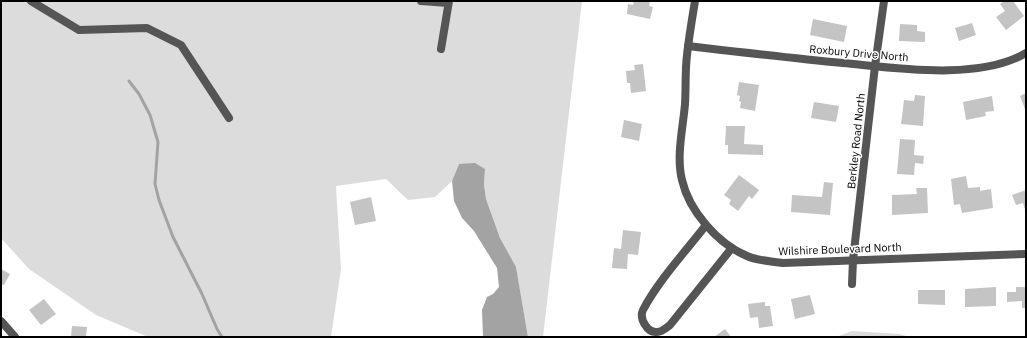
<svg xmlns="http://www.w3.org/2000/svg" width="1027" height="338" font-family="'IBM Plex Sans',sans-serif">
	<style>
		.green { fill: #dcdcdc }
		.water { fill: #a3a3a3 }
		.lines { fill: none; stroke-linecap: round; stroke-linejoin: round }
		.stream { stroke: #a3a3a3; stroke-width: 3 }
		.building { fill: #c4c4c4 }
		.minor { stroke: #555; stroke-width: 8 }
		.labels { text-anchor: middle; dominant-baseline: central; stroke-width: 3; stroke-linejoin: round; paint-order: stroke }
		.street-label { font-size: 11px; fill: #000; stroke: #fff }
	</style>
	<rect width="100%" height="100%" fill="#fff"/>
	<!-- green -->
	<g class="green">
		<polygon points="1,1 582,1 543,337 528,337 516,268 500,238 486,199 484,184 485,169 459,164 452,181 435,197 408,200 386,179 336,186 341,269 331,337 148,337 96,315 29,269 1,238"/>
		<polygon points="852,331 899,334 910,337 836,337"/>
	</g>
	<!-- water -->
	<polygon class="water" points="475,163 485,169 484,184 486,199 500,238 516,267 528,337 483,337 482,310 487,297 493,294 499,287 497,268 474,231 462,218 454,201 452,181 459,164"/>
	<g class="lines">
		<!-- stream -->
		<polyline class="stream" points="129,81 139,94 150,115 158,142 155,184 159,200 173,237 202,294 217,329 222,337"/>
	</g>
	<!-- building -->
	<g class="building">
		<polygon points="634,1 650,1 649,6 653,7 650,19 627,14 628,4 633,5"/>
		<polygon points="1004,1 1013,1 1024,16 1006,30 996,17 1005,11 1000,4"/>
		<polygon points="813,19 847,26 844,42 810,35"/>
		<polygon points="972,23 976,35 959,41 955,28"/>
		<polygon points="900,24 917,25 917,31 925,32 925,42 899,41"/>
		<polygon points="643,64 646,91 631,93 630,83 627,83 626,71 635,70 634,65"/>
		<polygon points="739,82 759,85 755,111 740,108 741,102 739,101 740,96 737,95"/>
		<polygon points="1026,93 1026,112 1020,96"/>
		<polygon points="915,95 925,96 923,126 901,124 904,100 914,101"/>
		<polygon points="992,96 994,111 985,112 986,116 966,120 963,102"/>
		<polygon points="814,102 839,106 836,122 811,118"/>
		<polygon points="624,120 642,124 639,141 621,137"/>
		<polygon points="726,126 745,126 744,144 763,145 763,155 728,154 728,145 725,145"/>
		<polygon points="900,139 915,140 914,155 924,156 923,164 915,163 914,175 897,174"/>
		<polygon points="739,175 759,190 752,199 749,196 738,211 729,204 731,200 724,195"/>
		<polygon points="966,176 968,188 980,187 980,191 991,189 993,208 962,213 960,204 954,205 951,179"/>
		<polygon points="824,182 833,183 830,215 791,212 792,195 822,197"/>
		<polygon points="916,188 927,188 928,213 892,215 892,195 917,194"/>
		<polygon points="1026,190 1026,213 1023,203 1016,205 1012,195"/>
		<polygon points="371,197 376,221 355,225 350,202"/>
		<polygon points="623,230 641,232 638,255 628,254 627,269 612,268 614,248 621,249"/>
		<polygon points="1,269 10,274 4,285 1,284"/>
		<polygon points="996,287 996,306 965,307 965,289"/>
		<polygon points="1016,287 1026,287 1026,308 1022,308 1022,301 1007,302 1007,292 1016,292"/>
		<polygon points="918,290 945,290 945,305 918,304"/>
		<polygon points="810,295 815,314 795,319 791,299"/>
		<polygon points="44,299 56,314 41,325 29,310"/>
		<polygon points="765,302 765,306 770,306 773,326 759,328 758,317 750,318 748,304"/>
		<polygon points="72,326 87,327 86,337 71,337"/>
		<polygon points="725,329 731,337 714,337"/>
	</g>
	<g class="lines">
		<!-- minor -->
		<g class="minor">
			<polyline points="31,1 79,30 147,28 181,45 229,118"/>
			<polyline points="421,1 448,3"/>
			<path d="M695 1C692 19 689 37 687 55 685 71 686 88 685 104 683 128 676 156 682 180 689 211 718 244 747 256 758 261 770 261 783 263L1026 254"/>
			<path d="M688 46C740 52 791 58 843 63 896 68 979 81 1026 53"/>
			<polyline points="441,49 449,1"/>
			<path d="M706 225C686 251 658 281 643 310 639 318 647 333 657 332 662 332 666 328 670 325L731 249"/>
			<polyline points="852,284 853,260 875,66 884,1"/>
			<polyline points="1,321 15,337"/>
		</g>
	</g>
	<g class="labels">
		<!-- street labels -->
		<g class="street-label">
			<text transform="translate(859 53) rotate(5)">Roxbury Drive North</text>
			<text transform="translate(856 141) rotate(-84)">Berkley Road North</text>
			<text transform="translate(840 249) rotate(-2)">Wilshire Boulevard North</text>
		</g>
	</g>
	<!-- border -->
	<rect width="1027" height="338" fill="none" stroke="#000000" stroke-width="4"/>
</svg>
